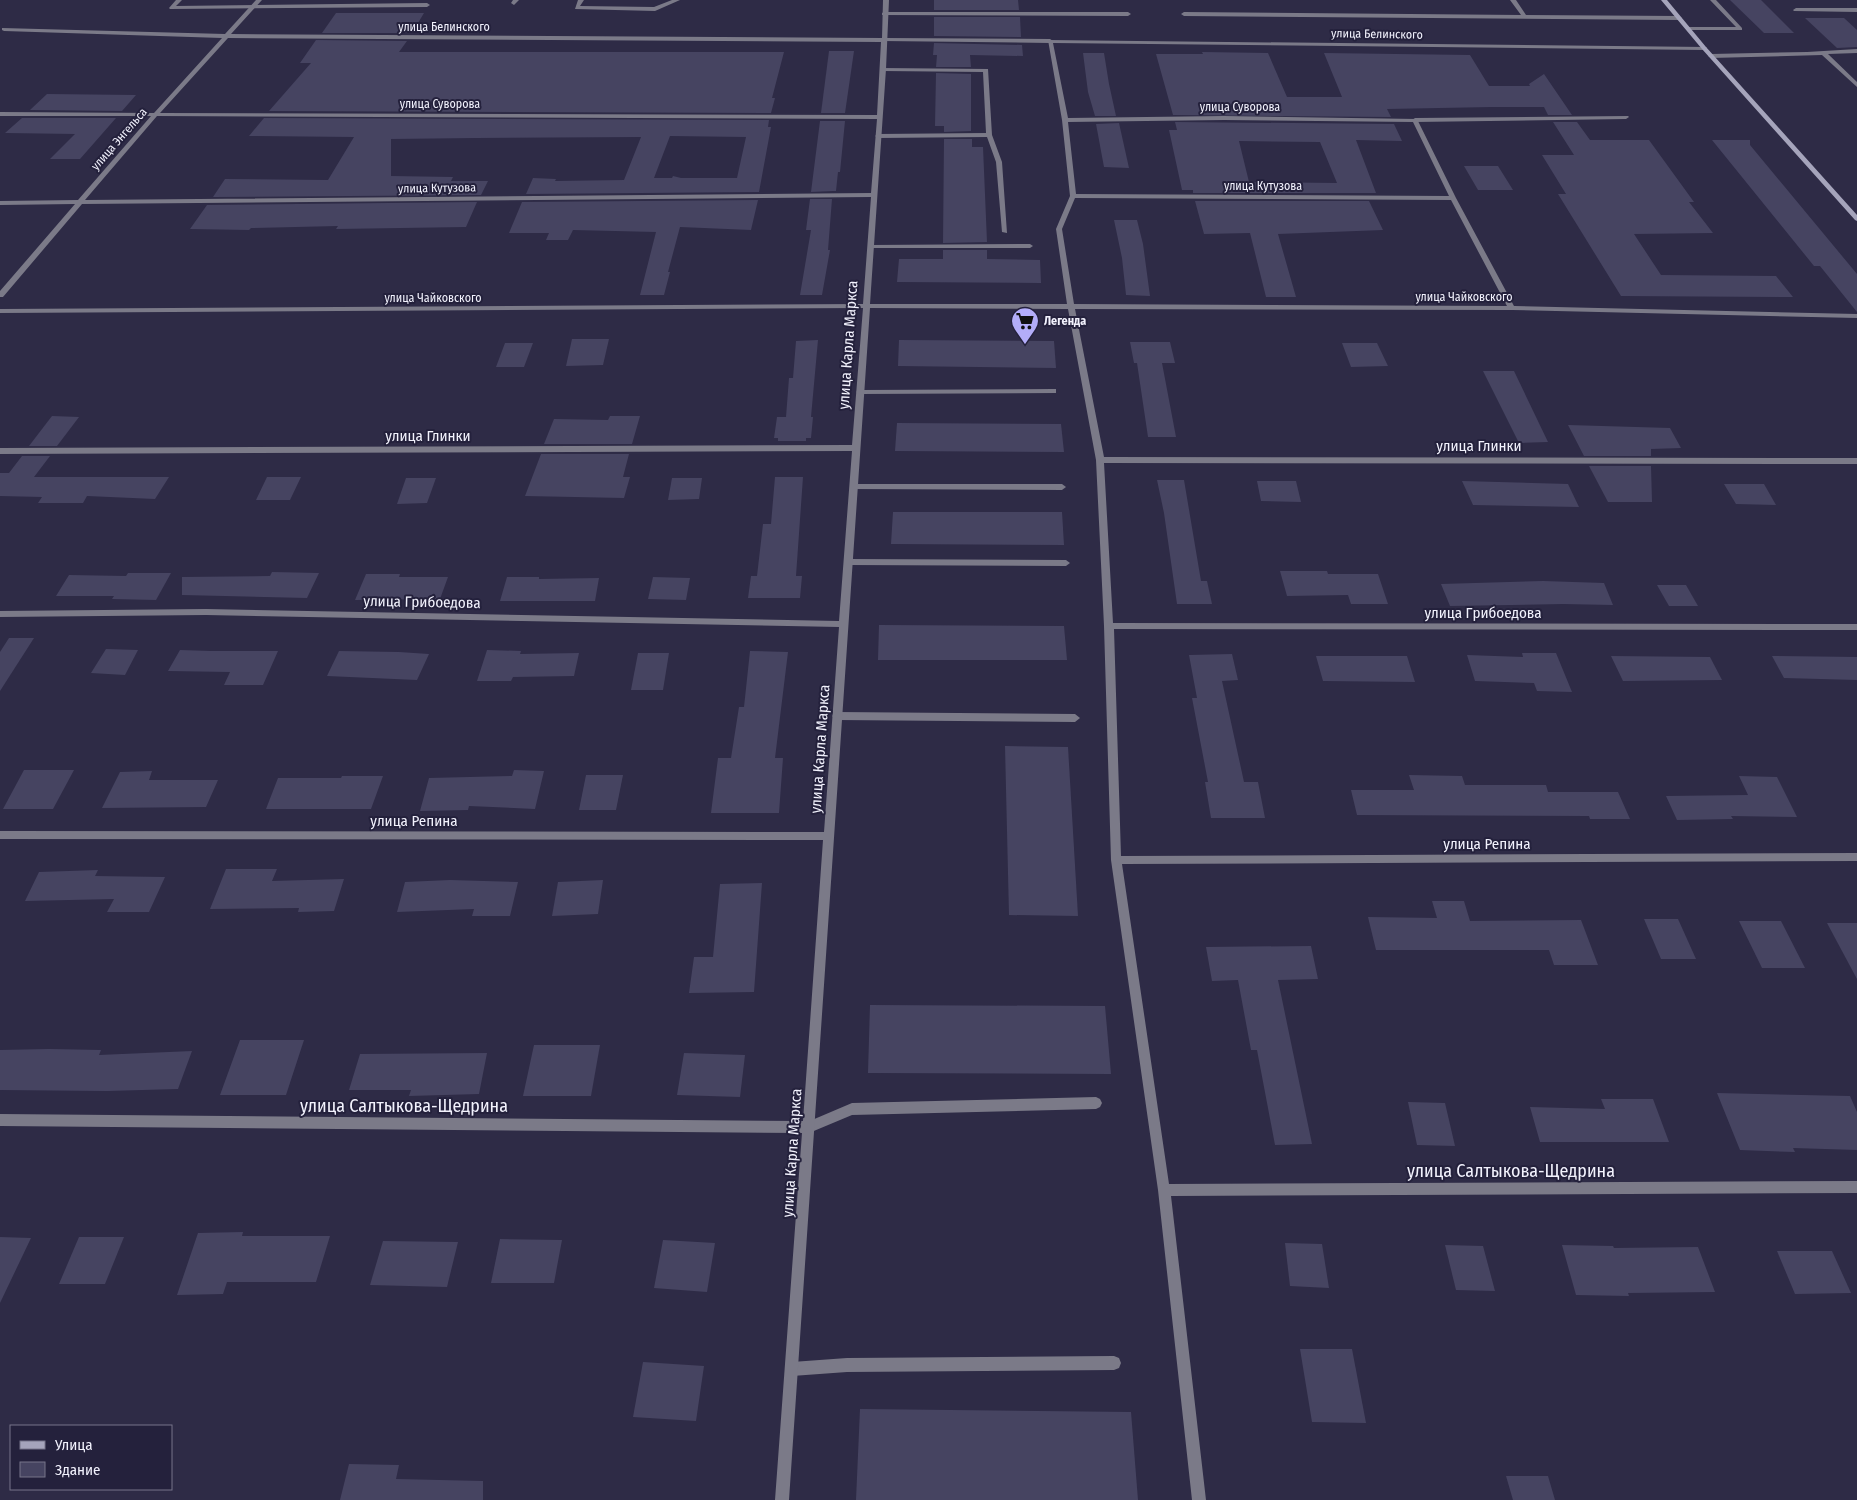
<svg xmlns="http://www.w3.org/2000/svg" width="1857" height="1500" font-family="'Fira Sans Condensed',sans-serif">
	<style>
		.building { fill: #464461; fill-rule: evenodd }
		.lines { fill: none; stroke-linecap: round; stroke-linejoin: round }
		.lane { fill: #7b7a88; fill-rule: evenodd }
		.street { fill: #7b7a88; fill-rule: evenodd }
		.secondary { fill: #a5a4bb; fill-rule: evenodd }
		.labels { text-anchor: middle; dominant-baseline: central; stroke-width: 4; stroke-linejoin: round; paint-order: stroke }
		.far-street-label { font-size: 12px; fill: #f2f2fd; stroke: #24213c }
		.far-poi-label { font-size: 12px; font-weight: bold; fill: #f2f2fd; stroke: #24213c; text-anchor: start }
		.street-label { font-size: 15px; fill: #f2f2fd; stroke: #24213c }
		.near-street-label { font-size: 18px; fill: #f2f2fd; stroke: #24213c }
	</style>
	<rect width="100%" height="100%" fill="#2e2b46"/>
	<!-- building -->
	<g class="building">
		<polygon points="934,0 1018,0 1019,10 934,10"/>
		<polygon points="1730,0 1761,0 1794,33 1764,33"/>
		<polygon points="336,13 424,13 412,33 322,33"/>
		<polygon points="934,17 1020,17 1021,37 934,36"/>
		<polygon points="1805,18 1844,18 1857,30 1857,47 1837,48"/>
		<polygon points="316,40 407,41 399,52 784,52 772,98 775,98 771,113 269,111 311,63 300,63"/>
		<polygon points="934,43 1022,45 1023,56 970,55 971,67 936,67 937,55 933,55"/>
		<polygon points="829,51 854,51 845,113 821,113"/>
		<polygon points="1202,52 1268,53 1287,97 1342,97 1324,53 1470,55 1489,86 1530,86 1529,84 1544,74 1572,115 1548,115 1544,107 1492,107 1387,109 1391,117 1173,115 1156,54 1203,54"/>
		<polygon points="1083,53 1104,53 1109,84 1116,116 1095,116 1088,92"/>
		<polygon points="936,73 971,74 971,131 944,132 944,126 935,126"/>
		<polygon points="47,94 136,95 122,111 30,110"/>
		<polygon points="22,118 116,118 80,159 50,159 75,134 5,133"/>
		<path d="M264 118 769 120 768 127H771L759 192 526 194 533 178 556 179 555 181 624 180 641 137 476 138 391 139V176L453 177 451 181H488L481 195 213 197 225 179 328 180 354 137 249 136ZM670 136 746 137 737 178H681L673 176 672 178H654Z"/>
		<polygon points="820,121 845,121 840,172 838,172 836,191 833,191 811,192"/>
		<path d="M1175 122 1394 124 1402 141 1356 140 1376 193H1193V190H1182L1169 130H1177ZM1239 141 1320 142 1337 183 1249 182Z"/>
		<polygon points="1553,122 1577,122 1590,140 1649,140 1694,202 1689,202 1713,233 1634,234 1661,275 1776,276 1793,297 1621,296 1558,194 1566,194 1542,155 1574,155"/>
		<polygon points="1119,123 1129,168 1104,167 1096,124"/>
		<polygon points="944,139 972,139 972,147 983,147 987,242 943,243"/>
		<polygon points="1712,140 1750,140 1750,145 1857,274 1857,312 1820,266 1814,266"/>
		<polygon points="1464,166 1498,166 1513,190 1478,190"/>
		<polygon points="810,199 832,199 828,250 830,250 822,295 800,295 811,230 806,230"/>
		<polygon points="758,200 751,230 680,227 668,272 670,272 664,295 640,295 656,232 573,230 568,240 546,240 549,233 509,233 522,202"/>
		<polygon points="1195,201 1369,201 1383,230 1278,234 1296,297 1266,297 1250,233 1204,234"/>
		<polygon points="477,202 466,227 336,229 338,226 251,228 249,230 190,229 207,205"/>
		<polygon points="1114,220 1137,220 1143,244 1150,296 1126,295 1122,258"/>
		<polygon points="943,250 987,250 987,259 1040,260 1041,283 897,282 899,259 943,259"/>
		<polygon points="572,339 609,339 603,365 566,366"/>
		<polygon points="818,340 811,417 813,417 811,438 806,438 806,441 778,441 778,438 774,438 777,417 786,417 789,378 793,378 796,341"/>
		<polygon points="899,340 1054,341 1056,368 898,366"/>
		<polygon points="1130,342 1170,342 1175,363 1162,363 1176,437 1148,437 1137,363 1134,363"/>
		<polygon points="505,343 533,343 524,367 496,367"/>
		<polygon points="1342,343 1377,343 1388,366 1351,367"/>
		<polygon points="1483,371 1514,371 1548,442 1519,443"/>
		<polygon points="52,416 79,417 57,446 29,446"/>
		<polygon points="610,416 640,416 632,444 544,444 554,419 608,420"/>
		<polygon points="897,423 1061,424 1064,452 895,451"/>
		<polygon points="1568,425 1670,428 1681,448 1651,449 1651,456 1584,456"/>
		<polygon points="541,454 629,454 623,477 630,477 624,498 525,496"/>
		<polygon points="22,456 50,456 34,477 169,477 155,499 87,496 83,503 38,503 42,497 0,496 0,473 9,473"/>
		<polygon points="1589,466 1651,466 1652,502 1608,502"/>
		<polygon points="267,477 301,477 290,500 256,500"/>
		<polygon points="775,477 803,477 796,576 802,576 800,598 748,598 751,576 757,576 763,524 771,524"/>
		<polygon points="406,478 436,478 427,503 397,504"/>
		<polygon points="672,478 702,478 699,499 668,500"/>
		<polygon points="1157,480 1184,480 1201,581 1207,581 1212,604 1177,604 1164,513"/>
		<polygon points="1257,481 1296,481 1301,502 1261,501"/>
		<polygon points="1462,481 1568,484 1579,507 1473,505"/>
		<polygon points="1724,484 1764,484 1776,505 1736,504"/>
		<polygon points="893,512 1062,512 1064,545 891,544"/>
		<polygon points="1280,571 1327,571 1328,574 1378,574 1388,604 1351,604 1348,595 1287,596"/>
		<polygon points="272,572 319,573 307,598 182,595 182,577 270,576"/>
		<polygon points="128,573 171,573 156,600 112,599 114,596 56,596 69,575 126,576"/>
		<polygon points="366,574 400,574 399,577 448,577 440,599 355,600"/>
		<polygon points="507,577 539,577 539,579 599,578 595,601 500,601"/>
		<polygon points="653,577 690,578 686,600 648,599"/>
		<polygon points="1543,581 1604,583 1613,605 1563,604 1450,606 1441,584"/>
		<polygon points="1657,585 1686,585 1698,606 1669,606"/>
		<polygon points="879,625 1064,626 1067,660 878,660"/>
		<polygon points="9,638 34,638 0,691 0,652"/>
		<polygon points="106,649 138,650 125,675 91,673"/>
		<polygon points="180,650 211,651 278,651 263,685 224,685 230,672 168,671"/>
		<polygon points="487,650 521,651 520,654 579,653 574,676 513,677 511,681 477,681"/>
		<polygon points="339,651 399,652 429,654 417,680 327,676"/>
		<polygon points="750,651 788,652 775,758 783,758 779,813 711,813 718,758 731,758 739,707 744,707"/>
		<polygon points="638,653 669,653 663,690 631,690"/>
		<polygon points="1522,653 1556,653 1572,692 1537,691 1534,683 1475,681 1467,655 1523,657"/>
		<polygon points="1232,654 1238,680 1222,681 1244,782 1258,782 1265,818 1211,818 1205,782 1208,782 1192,698 1197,698 1189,655"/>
		<polygon points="1316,656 1407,656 1415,682 1323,681"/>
		<polygon points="1611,656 1710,657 1722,680 1623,681"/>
		<polygon points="1772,656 1857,657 1857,680 1784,678"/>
		<polygon points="1005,746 1068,747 1078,916 1009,915"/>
		<polygon points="24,770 74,770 53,809 3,809"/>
		<polygon points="514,770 544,771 535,809 469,806 468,810 420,811 429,778 512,776"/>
		<polygon points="152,771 149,780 218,780 206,807 102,808 120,772"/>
		<polygon points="586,775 623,775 616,810 579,810"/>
		<polygon points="1409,775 1462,776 1465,785 1546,785 1548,792 1618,792 1630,819 1590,819 1589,816 1357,815 1351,790 1414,790"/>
		<polygon points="342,776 383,776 371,809 266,809 278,778 341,778"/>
		<polygon points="1739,776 1777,777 1797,817 1731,816 1733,819 1677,820 1666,796 1748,795"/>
		<polygon points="226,869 277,869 272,881 344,879 334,911 298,912 299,908 210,909"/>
		<polygon points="98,870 95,876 165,877 149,912 107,912 114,899 25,901 39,872"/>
		<polygon points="450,880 518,882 510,916 472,916 474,909 397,912 405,882"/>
		<polygon points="603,880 598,914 552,916 558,882"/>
		<polygon points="762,883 754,992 689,993 694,957 713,957 720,884"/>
		<polygon points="1432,901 1464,901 1470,921 1581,920 1598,965 1554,965 1549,950 1376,950 1368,917 1437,918"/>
		<polygon points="1644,919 1678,919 1696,959 1661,959"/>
		<polygon points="1739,921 1781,921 1805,968 1762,968"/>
		<polygon points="1827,923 1857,923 1857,979"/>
		<polygon points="1311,946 1318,979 1278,980 1312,1144 1275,1145 1257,1050 1251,1050 1238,980 1212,981 1206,947"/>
		<polygon points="870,1005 1105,1006 1111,1074 868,1073"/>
		<polygon points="240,1040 304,1040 286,1095 220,1095"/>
		<polygon points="534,1045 600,1045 591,1096 523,1096"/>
		<polygon points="49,1049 101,1050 99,1055 192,1051 178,1089 107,1091 0,1090 0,1050"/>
		<polygon points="487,1053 479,1094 409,1096 411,1090 349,1090 360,1054"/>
		<polygon points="684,1053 745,1055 740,1097 677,1095"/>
		<polygon points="1717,1093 1850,1096 1857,1112 1857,1150 1793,1148 1795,1152 1740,1150"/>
		<polygon points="1601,1099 1653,1099 1669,1142 1540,1142 1530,1107 1605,1109"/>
		<polygon points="1408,1102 1445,1103 1455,1146 1417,1145"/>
		<polygon points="243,1232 242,1236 330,1236 316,1282 227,1282 223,1294 177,1295 198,1233"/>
		<polygon points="0,1237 31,1238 0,1303"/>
		<polygon points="79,1237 124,1237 105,1284 59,1284"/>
		<polygon points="500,1239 562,1240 554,1283 491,1283"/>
		<polygon points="663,1240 715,1243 707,1292 654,1288"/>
		<polygon points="383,1241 458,1242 447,1287 370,1285"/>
		<polygon points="1285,1243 1322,1244 1329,1288 1290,1286"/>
		<polygon points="1445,1245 1483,1246 1495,1291 1456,1290"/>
		<polygon points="1562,1245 1613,1246 1614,1248 1698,1247 1715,1292 1628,1293 1629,1296 1576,1295"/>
		<polygon points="1777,1251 1832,1251 1851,1293 1795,1294"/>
		<polygon points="1300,1349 1352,1349 1366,1423 1312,1422"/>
		<polygon points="643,1362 704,1366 696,1421 633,1417"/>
		<polygon points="860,1409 1131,1412 1138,1500 856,1500"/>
		<polygon points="349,1464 399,1465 396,1479 483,1481 483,1500 340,1500"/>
		<polygon points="1506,1476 1548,1476 1555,1500 1513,1500"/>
	</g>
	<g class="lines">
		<!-- lane -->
		<g class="lane">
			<polygon points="176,0 182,0 176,6 427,3 430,5 427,7 170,9 169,8"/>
			<polygon points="513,0 519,0 514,5 511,3"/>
			<polygon points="578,0 584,0 580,6 654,7 672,0 680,0 655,11 575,9"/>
			<polygon points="1510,0 1516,0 1526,15 1679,16 1682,18 1679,20 1184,16 1181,14 1184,12 1521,15"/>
			<polygon points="1710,0 1716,0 1742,28 1742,30 1687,30 1686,29 1689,27 1736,27"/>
			<polygon points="1796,8 1857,8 1857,12 1794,11 1793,10"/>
			<polygon points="884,12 1128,12 1131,14 1128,16 882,15 882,13"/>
			<polygon points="884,38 1050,39 1053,41 1050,43 882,41 881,40"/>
			<polygon points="1857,49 1857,53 1828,54 1857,82 1857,87 1822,55 1711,58 1708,56 1711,54 1807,52"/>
			<polygon points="881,68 988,69 992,135 1002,162 1007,233 1002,232 996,162 987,137 878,138 875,136 878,134 986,133 983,72 883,71 881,70"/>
			<polygon points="1628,116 1629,117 1626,119 1415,122 1412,120 1415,118"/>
			<polygon points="870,245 1030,244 1033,246 1030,248 868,248 868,246"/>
			<polygon points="1053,389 1056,389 1056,393 860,394 856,392 860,390"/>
			<polygon points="853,484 1062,484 1066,487 1062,490 850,489 850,485"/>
			<polygon points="848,559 1066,560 1070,563 1066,566 848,565 844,562"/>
			<polygon points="837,712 1075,714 1080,718 1075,722 837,720 832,716"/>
			<polygon points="1096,1097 1100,1099 1102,1103 1100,1107 1096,1109 852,1115 809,1133 805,1131 803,1127 805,1123 852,1103"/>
			<polygon points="1114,1356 1119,1358 1121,1363 1119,1368 1114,1370 847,1372 792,1376 787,1374 785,1369 787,1364 792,1362 847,1358"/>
		</g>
		<!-- street -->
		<path class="street" d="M256 0H262L231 34 882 38 883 0H889L886 69 870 304H1067L1056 229 1070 196 1062 120 1048 40 1706 47 1707 48 1704 50 1053 43 1068 118 1224 116 1417 119 1456 198 1514 306 1857 314V318L1512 310 1075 309 1104 457 1857 458V464L1104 463 1113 623 1857 624V630L1114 629 1121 856 1857 853V861L1122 864 1169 1184 1857 1181V1193L1171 1196 1206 1500H1192L1158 1190 1111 860 1104 626 1096 460 1068 309 870 308 789 1500H775L802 1133 0 1126V1114L803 1121 823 840 0 839V831L824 832 839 627 206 615 0 617V611L206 609 839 621 852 451 0 454V448L852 445 863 308 0 313V309L863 304 871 197 82 204 3 297H0V291L75 204 0 205V201L78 200 151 116H0V112L154 113 222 38 4 31 2 30V28L225 34ZM228 38 881 42 877 115 160 113ZM157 116 877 119 871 193 85 200ZM1224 120 1413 122 1449 196 1076 194 1068 122ZM1075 198 1451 200 1507 306 1074 304 1062 229Z"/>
		<!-- secondary -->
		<polygon class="secondary" points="1661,0 1667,0 1706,47 1857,215 1857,221 1855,220 1702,49"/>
	</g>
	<!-- icons -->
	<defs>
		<g id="supermarket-pin" transform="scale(1.4375)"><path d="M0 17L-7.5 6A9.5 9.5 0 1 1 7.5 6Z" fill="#b3adf9" stroke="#24213c"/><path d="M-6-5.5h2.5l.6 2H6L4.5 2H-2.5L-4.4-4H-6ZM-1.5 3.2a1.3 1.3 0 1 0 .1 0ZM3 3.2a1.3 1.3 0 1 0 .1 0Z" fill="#111"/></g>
	</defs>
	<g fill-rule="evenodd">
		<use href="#supermarket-pin" x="1025" y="321"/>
	</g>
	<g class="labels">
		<!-- far-street labels -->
		<g class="far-street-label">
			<text x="444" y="27">улица Белинского</text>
			<text transform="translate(1377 34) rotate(1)">улица Белинского</text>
			<text x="440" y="104">улица Суворова</text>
			<text x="1240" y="107">улица Суворова</text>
			<text transform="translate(119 139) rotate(-49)">улица Энгельса</text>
			<text x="1263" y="186">улица Кутузова</text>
			<text transform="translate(437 188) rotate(-1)">улица Кутузова</text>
			<text x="1464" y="297">улица Чайковского</text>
			<text x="433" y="298">улица Чайковского</text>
		</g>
		<!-- far-poi labels -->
		<g class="far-poi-label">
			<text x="1044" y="321">Легенда</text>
		</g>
		<!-- street labels -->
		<g class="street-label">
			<text transform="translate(848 345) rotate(-86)">улица Карла Маркса</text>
			<text x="428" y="436">улица Глинки</text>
			<text x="1479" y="446">улица Глинки</text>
			<text transform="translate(422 602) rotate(1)">улица Грибоедова</text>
			<text x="1483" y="613">улица Грибоедова</text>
			<text transform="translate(820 749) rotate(-86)">улица Карла Маркса</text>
			<text x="414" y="821">улица Репина</text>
			<text x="1487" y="844">улица Репина</text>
			<text transform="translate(792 1153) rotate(-86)">улица Карла Маркса</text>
		</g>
		<!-- near-street labels -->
		<g class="near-street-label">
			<text x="404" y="1106">улица Салтыкова-Щедрина</text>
			<text x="1511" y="1171">улица Салтыкова-Щедрина</text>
		</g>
	</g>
	<!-- legend -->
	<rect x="10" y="1425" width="162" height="65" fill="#24213c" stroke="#767589"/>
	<rect x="20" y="1441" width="25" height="8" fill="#a5a4bb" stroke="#767589"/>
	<text x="55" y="1450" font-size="15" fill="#f2f2fd">Улица</text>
	<rect x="20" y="1462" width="25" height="15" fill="#464461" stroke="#767589"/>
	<text x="55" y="1475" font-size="15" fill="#f2f2fd">Здание</text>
</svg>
